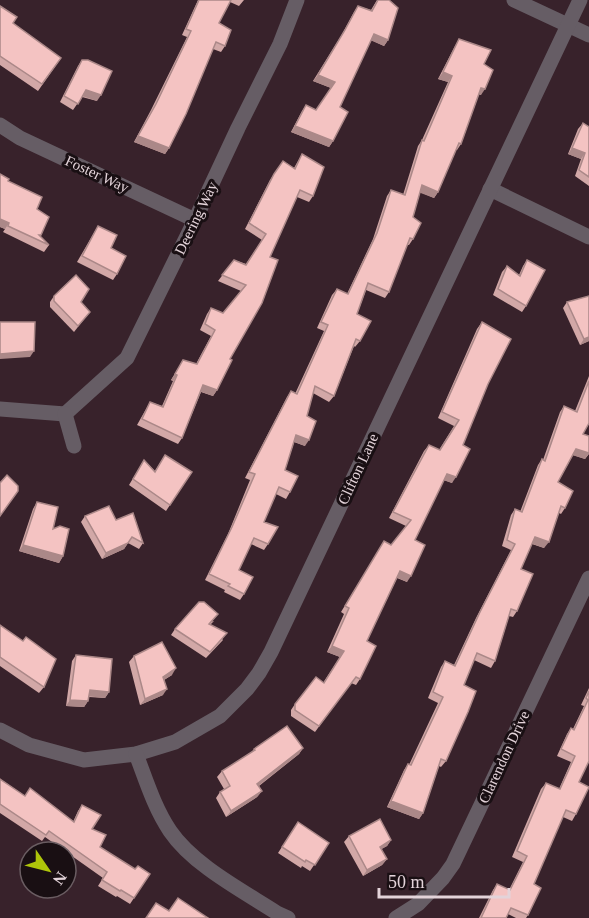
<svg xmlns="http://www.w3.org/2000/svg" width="589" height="918" font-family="Georgia,serif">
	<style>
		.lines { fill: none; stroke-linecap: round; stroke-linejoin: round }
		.minor { stroke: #665d65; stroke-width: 15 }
		.wall { fill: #d2a8a7 }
		.shaded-wall { fill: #ab8888 }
		.building { fill: #f4c3c2; stroke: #ab8888; stroke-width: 1.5 }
		.labels { text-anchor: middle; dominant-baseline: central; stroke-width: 6; stroke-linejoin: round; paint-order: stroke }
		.street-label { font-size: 15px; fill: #e3d3d9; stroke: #190f13 }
	</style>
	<rect width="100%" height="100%" fill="#38222b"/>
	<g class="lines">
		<!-- minor -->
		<g class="minor">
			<polyline points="514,0 589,35"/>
			<polyline points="0,125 20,138 195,220"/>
			<polyline points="490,189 589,237"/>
			<polyline points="0,409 65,414"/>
			<polyline points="65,414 127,358 195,220 238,128 280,44 297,0"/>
			<polyline points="65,414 74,446"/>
			<polyline points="0,730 29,745 84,760 136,754 175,742 220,716 247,689 259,673 271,652 580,0"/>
			<path d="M136 754C146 780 154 807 170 831 193 865 243 891 277 913L288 918"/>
			<polyline points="396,918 418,904 443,878 453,864 589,578"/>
		</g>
	</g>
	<!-- wall -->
	<g class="wall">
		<polygon points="198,0 244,0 239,6 230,2 219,23 225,46 221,52 213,49 169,148 165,154 134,142 151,110 187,37 182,35"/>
		<polygon points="377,0 389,0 388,40 384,46 371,40 340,107 333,141 329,147 291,132 302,111 306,105 316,110 331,88 313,81 341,36 354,12 358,6 371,10"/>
		<polygon points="0,6 13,23 61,58 38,91 0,65"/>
		<polygon points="459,39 484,64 481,95 479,94 461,144 457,150 456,150 438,192 434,198 420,192 413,217 413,239 409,245 407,245 389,292 385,298 366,290 357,314 360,341 355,347 354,346 334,396 329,402 313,393 307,416 305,446 294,442 285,470 290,492 286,499 276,494 264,522 268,544 264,550 251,544 239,570 244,594 240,600 224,592 225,590 205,580 228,534 250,480 245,478 287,397 291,391 295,394 324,331 317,328 332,295 337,289 347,294 373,239 387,196 391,190 403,195 418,146 422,140 448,82 438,79 455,46"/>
		<polygon points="82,60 97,101 82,97 73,110 60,102 78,66"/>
		<polygon points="583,123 589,127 589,186 575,176 581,159 568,154 578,129"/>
		<polygon points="302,154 313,196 309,202 297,197 270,257 230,359 217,390 213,396 201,392 182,438 178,444 137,425 150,402 162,406 173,381 171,380 183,360 196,364 211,336 200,330 207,314 211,308 223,313 241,291 218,281 234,260 246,264 262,240 245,229 270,180 283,161 294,168"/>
		<polygon points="0,174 8,181 37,209 40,236 49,245 44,252 3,232 5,229 0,227"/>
		<polygon points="98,226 111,248 117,274 113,280 77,262"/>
		<polygon points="527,260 526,306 522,312 493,295 502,272 507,266 519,275 523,266"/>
		<polygon points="54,296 81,302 85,318 74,332 50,307 50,302"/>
		<polygon points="567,302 589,341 580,345 563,308"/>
		<polygon points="482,322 488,384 463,445 452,483 444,480 415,540 407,582 397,578 367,641 360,679 356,685 351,683 315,732 291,716 291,710 295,704 323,683 340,657 327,652 344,614 341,612 384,541 391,545 406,526 389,518 424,451 429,445 439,450 454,426 438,418 477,329"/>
		<polygon points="589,376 589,423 583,434 589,454 585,459 573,455 558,482 565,508 561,514 559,513 544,548 532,544 521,569 517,611 513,617 509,616 495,661 491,668 474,660 464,685 446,761 441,767 439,766 423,813 419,819 387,807 404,770 408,764 409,765 438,703 428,698 441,667 445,661 454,665 476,618 511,550 502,546 511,515 515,509 520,512 538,465 542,459 543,460 560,412 564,406 575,411"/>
		<polygon points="165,455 192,472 166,511 129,485 144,460 155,471"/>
		<polygon points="37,502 53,529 63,556 59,563 19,551 33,509"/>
		<polygon points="85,516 116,520 143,543 139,549 128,543 124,549 102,559 81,522"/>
		<polygon points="214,621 210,625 223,640 206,658 171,635 175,629"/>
		<polygon points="0,625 44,687 39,693 0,666"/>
		<polygon points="76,655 109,692 105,698 89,697 88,701 84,707 66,706 72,661"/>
		<polygon points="134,656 172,675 164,680 163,695 140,705 129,662"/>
		<polygon points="589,688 589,761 579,782 576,814 572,821 563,817 534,884 528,915 526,918 516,918 508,914 506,918 479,918 493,890 497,884 509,890 523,862 512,857 541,789 546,783 559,789 571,762 557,756 567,734 571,728 573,729 584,706 581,705"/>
		<polygon points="303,748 299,754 259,786 262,791 257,797 226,817 216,798 220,792 224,789 217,777 222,771 251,753 254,749"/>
		<polygon points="0,779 25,796 73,822 78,811 82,805 100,847 134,898 130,904 117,896 116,897 98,886 103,878 45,837 42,841 0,813"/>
		<polygon points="298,822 329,843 310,871 302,866 301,868 278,853"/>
		<polygon points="349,836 391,840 387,846 381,849 387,859 382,865 363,876 344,842"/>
	</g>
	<!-- shaded-wall -->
	<g class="shaded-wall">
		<polygon points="374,34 388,40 384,46 370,40"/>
		<polygon points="443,72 452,76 448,82 438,79"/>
		<polygon points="318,75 335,82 331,88 313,81"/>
		<polygon points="481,88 485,89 481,95 477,94"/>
		<polygon points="86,90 101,95 97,101 82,96"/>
		<polygon points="295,126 333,141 329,147 291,132"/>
		<polygon points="138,136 169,148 165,154 134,142"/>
		<polygon points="572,148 585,153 581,159 568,154"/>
		<polygon points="422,185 438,192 434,198 418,192"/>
		<polygon points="0,219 9,223 5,229 0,227"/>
		<polygon points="589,337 589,341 580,345 584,339"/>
		<polygon points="34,351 30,357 0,359 0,354"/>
		<polygon points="175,374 177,375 173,381 171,380"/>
		<polygon points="203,385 217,390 213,396 199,391"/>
		<polygon points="296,435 309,440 305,446 292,441"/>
		<polygon points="576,449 589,453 585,459 572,455"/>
		<polygon points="447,474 456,477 452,483 443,480"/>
		<polygon points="535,537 549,542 544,548 530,543"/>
		<polygon points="128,543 124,549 102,559 106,553"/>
		<polygon points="23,545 63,556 59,563 19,551"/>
		<polygon points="400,571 411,576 407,582 396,577"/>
		<polygon points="332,646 344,651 340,657 327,652"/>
		<polygon points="176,668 172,675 159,683 163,677"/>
		<polygon points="167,689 163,695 140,705 145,699"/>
		<polygon points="90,690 109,692 105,698 86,696"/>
		<polygon points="70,700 88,701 84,707 66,706"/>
		<polygon points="303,748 299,754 253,790 257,784"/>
		<polygon points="262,791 257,797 226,817 231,811"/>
		<polygon points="391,801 423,813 419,819 387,807"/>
		<polygon points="391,840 387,846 375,853 380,847"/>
		<polygon points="387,859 382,865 363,876 367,870"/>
	</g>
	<!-- building -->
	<g class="building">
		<polygon points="199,0 231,0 219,23 231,30 225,46 216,42 186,114 169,148 138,136 156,104 191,31 186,29"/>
		<polygon points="378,0 389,0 398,8 388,40 374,34 340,107 348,112 333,141 295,126 306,105 316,110 335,82 318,75 345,30 358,6 372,11"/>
		<polygon points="0,6 17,17 13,23 61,58 42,84 0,56"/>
		<polygon points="459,39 491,50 484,64 493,70 485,89 481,88 461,144 459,143 438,192 422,185 413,217 421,223 413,239 410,238 389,292 368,283 357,314 371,321 360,341 356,339 334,396 315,386 307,416 316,421 309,440 296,435 285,470 298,476 290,492 279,487 264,522 278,527 268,544 254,538 239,570 253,577 244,594 228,586 230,584 209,574 232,527 255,474 249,472 291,391 297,394 328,325 321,322 337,289 348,294 377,233 391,190 405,195 422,140 424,141 452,76 443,72"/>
		<polygon points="82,60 88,60 112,71 101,95 86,90 78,104 64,96"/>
		<polygon points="583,123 589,127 589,177 579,170 585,153 572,148"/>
		<polygon points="302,154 324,167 313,196 300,190 270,257 278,260 262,303 230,359 232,360 217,390 203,385 182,438 142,419 150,402 163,407 177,375 175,374 183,360 197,364 215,330 205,324 211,308 223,313 246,285 222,275 234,260 246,265 266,234 249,223 274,174 283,161 295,169"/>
		<polygon points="0,174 9,179 8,181 42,197 37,209 49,217 41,235 39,235 49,245 8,226 9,223 0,219"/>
		<polygon points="98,226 117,235 111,248 126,256 117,274 82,256"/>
		<polygon points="527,260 545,270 526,306 498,289 507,266 520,276"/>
		<polygon points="76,275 89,289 81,302 90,312 78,326 54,301 54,296"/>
		<polygon points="589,296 589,337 584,339 567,302"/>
		<polygon points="0,322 35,322 34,351 0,354"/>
		<polygon points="482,322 511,339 488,384 463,445 470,449 456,477 447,474 415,540 425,545 411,576 400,571 367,641 376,646 360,679 356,677 319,726 295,710 295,704 316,677 324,683 344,651 332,646 349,608 345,606 384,541 391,545 411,520 393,512 429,445 440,450 459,420 442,412"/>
		<polygon points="589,381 589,423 583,434 589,436 589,453 576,449 558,482 573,491 565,508 561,506 549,542 535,537 521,569 533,574 517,611 511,609 495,661 477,653 464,685 476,691 468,712 446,761 441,759 423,813 391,801 408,764 411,765 443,697 433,692 445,661 455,666 480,612 515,544 507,540 515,509 522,512 542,459 545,461 564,406 577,412"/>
		<polygon points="165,455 192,472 170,505 133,479 144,460 155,472"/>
		<polygon points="7,475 18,486 18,491 0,516 0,483"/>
		<polygon points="37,502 58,507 53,529 60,526 69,529 63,556 23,545"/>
		<polygon points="109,506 116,520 133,513 143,543 132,537 128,543 106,553 85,516"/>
		<polygon points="199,602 204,602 218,614 209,624 227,633 210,652 175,629"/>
		<polygon points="0,625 23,641 26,637 56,659 44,687 0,657"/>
		<polygon points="162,642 176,668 163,677 167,689 145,699 134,656"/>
		<polygon points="76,655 112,659 109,692 90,690 88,701 70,700"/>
		<polygon points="589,691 589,761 579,782 589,787 576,814 566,810 534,884 541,888 528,915 511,908 506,918 481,918 497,884 510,890 527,856 517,851 546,783 560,789 575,756 561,749 571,728 574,730 588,700 586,698"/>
		<polygon points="287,726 303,748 257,784 262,791 231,811 220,792 230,786 222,771 255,750 254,749"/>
		<polygon points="0,779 25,796 30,788 74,822 82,805 101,815 92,829 106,835 100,847 135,869 138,866 150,874 134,898 121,890 120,891 102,880 107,872 49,831 46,835 0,804"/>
		<polygon points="380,819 391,840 380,847 387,859 367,870 349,836"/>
		<polygon points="298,822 329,843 315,865 306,860 305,862 282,847"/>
		<polygon points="178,898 208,918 146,918 156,903 169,911"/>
	</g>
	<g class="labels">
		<!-- street labels -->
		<g class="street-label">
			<text transform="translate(97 174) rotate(25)">Foster Way</text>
			<text transform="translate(196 218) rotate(-64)">Deering Way</text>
			<text transform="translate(358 469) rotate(-65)">Clifton Lane</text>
			<text transform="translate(504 757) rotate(-65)">Clarendon Drive</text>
		</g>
	</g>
	<!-- north arrow -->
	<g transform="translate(48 870) rotate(125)"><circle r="28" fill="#190f13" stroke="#6a5d62" stroke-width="1.5"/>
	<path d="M0-4.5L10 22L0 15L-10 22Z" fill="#aec50a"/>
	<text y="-9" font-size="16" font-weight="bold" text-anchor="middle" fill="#e3d3d9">N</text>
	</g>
	<!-- scale -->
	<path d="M379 888v9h130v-9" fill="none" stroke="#e3d3d9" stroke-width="3"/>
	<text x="388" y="888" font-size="18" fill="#e3d3d9" stroke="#190f13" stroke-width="4.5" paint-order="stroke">50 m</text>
</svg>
